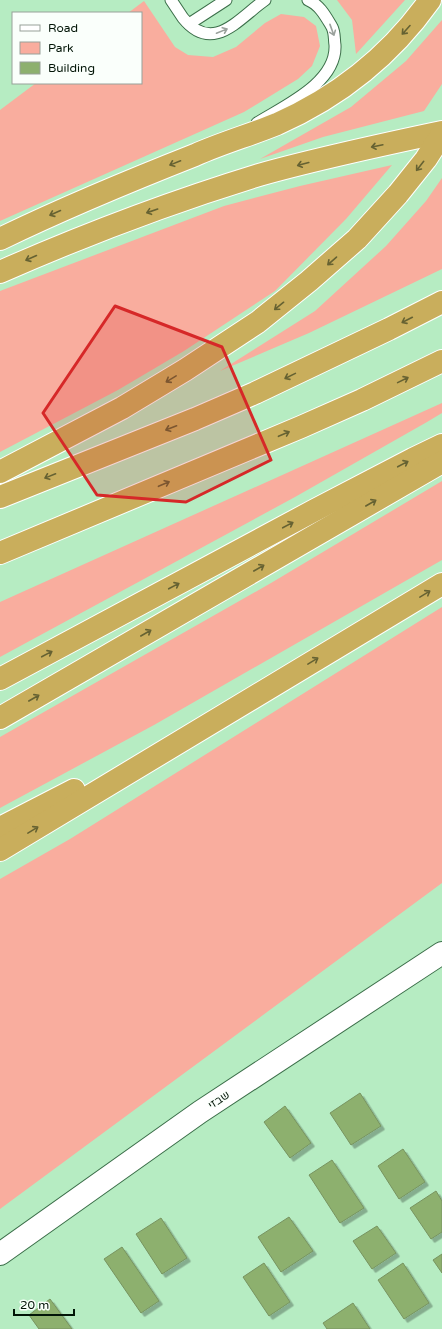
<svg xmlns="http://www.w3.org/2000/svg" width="442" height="1329" font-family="'Varela Round','Noto Sans Hebrew',sans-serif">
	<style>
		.green { fill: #f9ad9e }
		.building { fill: #8db06e; stroke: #779360; filter: url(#shadow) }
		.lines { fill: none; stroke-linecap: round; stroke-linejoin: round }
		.lane-casing { stroke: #3b6e49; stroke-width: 13 }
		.street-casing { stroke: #3b6e49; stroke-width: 24 }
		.highway-casing { stroke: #fff; stroke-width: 24 }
		.lane { stroke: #fff; stroke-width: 11 }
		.street { stroke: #fff; stroke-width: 22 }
		.highway { stroke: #c9ae5c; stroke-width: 22 }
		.oneway { stroke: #9aa19c }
		.oneway2 { stroke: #666232 }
		.marked { fill: #d62828; fill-opacity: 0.2; stroke: #d62828; stroke-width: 3; stroke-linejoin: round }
		.labels { text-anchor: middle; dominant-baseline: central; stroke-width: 3; stroke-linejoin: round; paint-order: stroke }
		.street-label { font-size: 11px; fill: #021507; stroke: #fafffb }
	</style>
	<defs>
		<filter id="shadow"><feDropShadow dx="3.5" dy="3.5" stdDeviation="0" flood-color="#0004"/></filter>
	</defs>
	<rect width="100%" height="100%" fill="#b6ecc2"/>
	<!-- green -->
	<g class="green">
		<polygon points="337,0 405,0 356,54 352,20"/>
		<polygon points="144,1 175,47 188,55 213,57 236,47 265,23 281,14 304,17 316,26 320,46 312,66 298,79 244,112 0,221 0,110 36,83 141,83 141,13 128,13"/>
		<polygon points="442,20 442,84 424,111 323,137 260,159 351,107 406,61"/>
		<polygon points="392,165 346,219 275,291 184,351 118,390 0,452 0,291 224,206 300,186"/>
		<polygon points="442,178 442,269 309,333 220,371 315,311 386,246 426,201"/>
		<polygon points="442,403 442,413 427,422 295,497 0,657 0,602"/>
		<polygon points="442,481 442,560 154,725 0,808 0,737 271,583"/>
		<polygon points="442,607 442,883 0,1209 0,879 70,839"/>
	</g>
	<!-- building -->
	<g class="building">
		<polygon points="360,1093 381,1126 351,1145 330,1113"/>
		<polygon points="285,1106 311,1143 290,1158 264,1122"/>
		<polygon points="403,1149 425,1182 399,1199 378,1166"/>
		<polygon points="332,1160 364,1208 340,1223 309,1175"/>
		<polygon points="436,1191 442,1201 442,1232 431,1239 410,1208"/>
		<polygon points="289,1217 313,1251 281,1272 258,1237"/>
		<polygon points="161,1218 187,1258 162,1274 136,1234"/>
		<polygon points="377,1226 396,1253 372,1269 353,1241"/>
		<polygon points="122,1247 159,1301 141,1313 104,1259"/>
		<polygon points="442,1254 442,1273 433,1260"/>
		<polygon points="264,1263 290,1302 269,1316 243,1277"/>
		<polygon points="403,1263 429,1303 404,1319 378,1280"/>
		<polygon points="50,1299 72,1329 39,1329 29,1315"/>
		<polygon points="353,1303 370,1329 327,1329 323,1323"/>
	</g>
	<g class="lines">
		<!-- lane casing -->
		<g class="lane-casing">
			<g id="lane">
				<path d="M171 0C175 6 179 12 183 18 213 55 239 18 265 0"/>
				<polyline points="189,24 226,0"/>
				<path d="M257 123C284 106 337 83 335 45 334 39 335 33 332 27 326 17 320 5 308 0"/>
			</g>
		</g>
		<!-- street casing -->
		<g class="street-casing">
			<polyline id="street" points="0,1254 200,1112 442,953"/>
		</g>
		<!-- highway casing -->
		<g class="highway-casing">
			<g id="highway">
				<path d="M0 239C64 208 129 181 195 155 222 143 250 135 277 124 338 97 391 55 430 0"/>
				<path d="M0 272C84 235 171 202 259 175 319 158 381 145 442 132"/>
				<polyline points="0,472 122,408 185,370 258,322 309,281 357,239 398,194 426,159 442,134"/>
				<polyline points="0,497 195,419 255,393 389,329 442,302"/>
				<polyline points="0,553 301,427 362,400 442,361"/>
				<polyline points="0,679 315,510 413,459 442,445"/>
				<polyline points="0,718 442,462"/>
				<polyline points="0,828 74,790"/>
				<polyline points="0,850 442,584"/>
			</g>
		</g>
		<!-- lane -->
		<use href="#lane" class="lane"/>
		<!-- street -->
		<use href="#street" class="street"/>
		<!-- highway -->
		<use href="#highway" class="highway"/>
	</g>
	<!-- one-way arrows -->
	<defs><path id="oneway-shaft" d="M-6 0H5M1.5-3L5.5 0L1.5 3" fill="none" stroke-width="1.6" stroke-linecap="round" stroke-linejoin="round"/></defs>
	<g class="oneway">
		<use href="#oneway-shaft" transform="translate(332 30) rotate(70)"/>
		<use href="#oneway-shaft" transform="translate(222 31) rotate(-22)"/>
	</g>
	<g class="oneway2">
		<use href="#oneway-shaft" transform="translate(406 30) rotate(132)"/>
		<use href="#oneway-shaft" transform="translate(377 146) rotate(168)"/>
		<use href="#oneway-shaft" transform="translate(175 163) rotate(158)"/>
		<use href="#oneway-shaft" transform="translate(303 164) rotate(165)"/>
		<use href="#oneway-shaft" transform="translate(420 166) rotate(128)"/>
		<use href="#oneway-shaft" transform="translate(152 211) rotate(161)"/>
		<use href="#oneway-shaft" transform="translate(55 213) rotate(156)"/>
		<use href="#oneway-shaft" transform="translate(31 258) rotate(156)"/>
		<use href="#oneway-shaft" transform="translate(332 261) rotate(139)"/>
		<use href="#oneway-shaft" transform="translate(279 306) rotate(141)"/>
		<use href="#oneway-shaft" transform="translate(407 320) rotate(153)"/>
		<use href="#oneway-shaft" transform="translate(290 376) rotate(154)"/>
		<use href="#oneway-shaft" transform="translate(171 379) rotate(149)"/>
		<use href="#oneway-shaft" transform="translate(403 380) rotate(-26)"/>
		<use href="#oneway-shaft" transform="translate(171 428) rotate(159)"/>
		<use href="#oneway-shaft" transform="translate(284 434) rotate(-23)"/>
		<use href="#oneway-shaft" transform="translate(403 464) rotate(-28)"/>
		<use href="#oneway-shaft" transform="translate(50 476) rotate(158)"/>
		<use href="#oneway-shaft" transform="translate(164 484) rotate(-23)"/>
		<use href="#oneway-shaft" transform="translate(371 503) rotate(-30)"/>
		<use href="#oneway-shaft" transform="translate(288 525) rotate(-28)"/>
		<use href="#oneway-shaft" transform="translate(259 568) rotate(-30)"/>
		<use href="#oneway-shaft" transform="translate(174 586) rotate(-28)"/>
		<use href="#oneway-shaft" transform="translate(425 594) rotate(-31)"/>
		<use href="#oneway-shaft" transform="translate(146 633) rotate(-30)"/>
		<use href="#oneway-shaft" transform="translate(47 654) rotate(-28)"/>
		<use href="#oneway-shaft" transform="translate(313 661) rotate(-31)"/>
		<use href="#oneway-shaft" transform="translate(34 698) rotate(-30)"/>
		<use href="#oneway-shaft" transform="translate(33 830) rotate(-31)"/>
	</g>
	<!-- marked area -->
	<path class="marked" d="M115 306 222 347 271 460 186 502 97 495 43 413Z"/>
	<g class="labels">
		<!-- street labels -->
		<g class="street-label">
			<text transform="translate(219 1100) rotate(-33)">שבזי</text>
		</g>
	</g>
	<!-- legend -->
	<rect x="12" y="12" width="130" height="72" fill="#fafffb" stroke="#97a199"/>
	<rect x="20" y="25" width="20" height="6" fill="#ffffff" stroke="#97a199"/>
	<text x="48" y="32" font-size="12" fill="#021507">Road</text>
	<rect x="20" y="42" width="20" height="12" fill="#f9ad9e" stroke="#97a199"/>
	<text x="48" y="52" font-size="12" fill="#021507">Park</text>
	<rect x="20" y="62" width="20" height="12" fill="#8db06e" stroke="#97a199"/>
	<text x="48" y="72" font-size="12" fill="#021507">Building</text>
	<!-- scale -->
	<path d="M14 1309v6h60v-6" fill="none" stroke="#021507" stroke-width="2"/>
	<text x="20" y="1309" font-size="12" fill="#021507" stroke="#fafffb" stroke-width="3" paint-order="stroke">20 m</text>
</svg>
